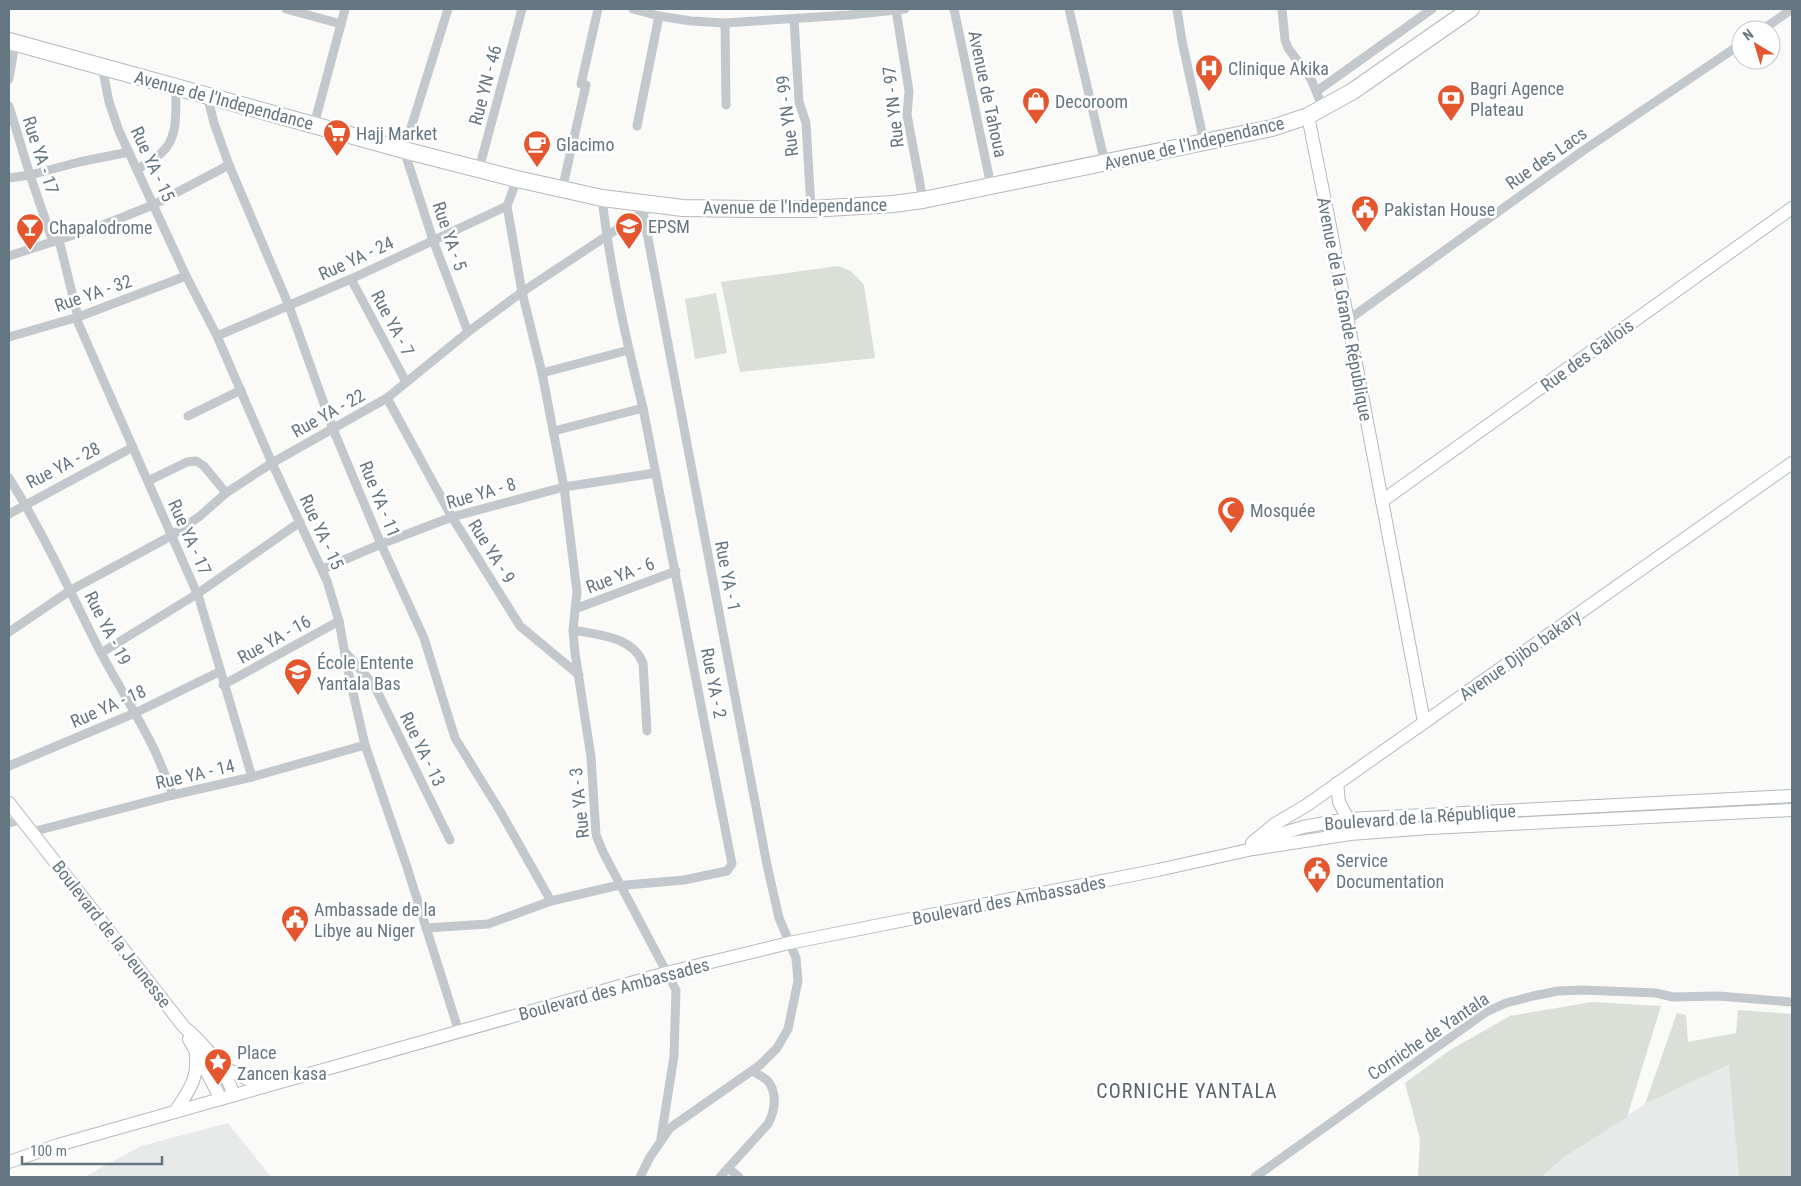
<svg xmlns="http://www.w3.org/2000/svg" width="1801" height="1186" font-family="'Roboto Condensed',sans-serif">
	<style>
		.built { fill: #e8e9e9 }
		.green { fill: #dadfd7 }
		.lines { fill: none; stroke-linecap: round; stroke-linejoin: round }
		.secondary-casing { stroke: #b3babf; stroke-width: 14 }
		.highway-casing { stroke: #b4b9bd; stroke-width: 18 }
		.street { stroke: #c3c8cc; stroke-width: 9 }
		.secondary { stroke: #fff; stroke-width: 12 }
		.highway { stroke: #fff; stroke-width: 16 }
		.labels { text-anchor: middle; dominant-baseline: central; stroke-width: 5; stroke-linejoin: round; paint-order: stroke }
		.poi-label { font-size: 18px; fill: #657683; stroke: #fff; text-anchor: start }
		.street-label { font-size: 18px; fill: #657683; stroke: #fff }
		.quarter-label { font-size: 20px; letter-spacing: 1px; fill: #57646e; stroke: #fff }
	</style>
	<rect width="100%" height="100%" fill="#fafaf8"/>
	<!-- built -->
	<g class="built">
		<polygon points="1730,1065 1739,1177 1541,1177 1566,1156 1645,1104"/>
		<polygon points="228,1123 271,1177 84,1177 141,1146"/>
	</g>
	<!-- green -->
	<g class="green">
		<polygon points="838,266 851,271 864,285 875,358 740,372 721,282"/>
		<polygon points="716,293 727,353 695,359 685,299"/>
		<polygon points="1592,1002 1661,1006 1627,1117 1566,1156 1541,1177 1418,1177 1420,1139 1405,1083 1450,1050 1510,1016"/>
		<polygon points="1738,1010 1792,1014 1792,1177 1739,1177 1729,1065 1645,1104 1677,1013 1686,1015 1688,1042 1736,1033"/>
	</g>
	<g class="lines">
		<!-- secondary casing -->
		<g class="secondary-casing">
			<g id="secondary">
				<polyline points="1308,116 1329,221 1424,722"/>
				<polyline points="1382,501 1792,208"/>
				<polyline points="1337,783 1339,802 1348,819 1349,826"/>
				<path d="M9 803 184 1027C205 1044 225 1070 234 1095"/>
				<polyline points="1258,841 1303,827 1348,819 1792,796"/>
				<polyline points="1253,849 1252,843 1275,824 1307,805 1792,463"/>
				<polyline points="189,1039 221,1099"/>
				<polyline points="217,1064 263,1087"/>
				<path d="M175 1112C188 1091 198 1081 196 1056"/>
				<polyline points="9,1162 58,1145 666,973 789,943 1158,870 1253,849 1350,834 1429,828 1792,810"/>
			</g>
		</g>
		<!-- highway casing -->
		<g class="highway-casing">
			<polyline id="highway" points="9,41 404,150 517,179 602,198 683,208 751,209 811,209 893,204 923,200 1272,128 1308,116 1353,91 1471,9"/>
		</g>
		<!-- street -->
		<g class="street">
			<polyline points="286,9 341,24"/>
			<polyline points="448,9 404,150 433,240 468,332"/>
			<polyline points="633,9 659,16 691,21 725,23 849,15 905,9"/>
			<polyline points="954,9 991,186"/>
			<polyline points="1069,9 1105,163"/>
			<polyline points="1177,9 1182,41 1204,142"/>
			<polyline points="1282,9 1285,40 1288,48 1311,79 1323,108"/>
			<polyline points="896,10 909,91 907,115 923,200"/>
			<polyline points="794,19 799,102 806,123 811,209"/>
			<polyline points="725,23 726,105"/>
			<polyline points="1762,30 1792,9"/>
			<polyline points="102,66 109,102 119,131 186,276 217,336 272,463 327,581 339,621 348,671 365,745 406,864 459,1032"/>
			<polyline points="9,79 15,42"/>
			<polyline points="581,84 598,9"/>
			<polyline points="1317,91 1432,9"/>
			<polyline points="207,95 214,123 229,165 289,306 333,429 381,544 424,638 455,738 500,811 551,901"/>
			<polyline points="9,106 30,175 53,242"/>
			<polyline points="314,125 345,9"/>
			<polyline points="637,126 659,16"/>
			<path d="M138 169C147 163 159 157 166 148 179 132 175 106 176 87"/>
			<polyline points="479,169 522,9"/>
			<polyline points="9,178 30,175 79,162 129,152"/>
			<polyline points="517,179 507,206 522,292 542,373 564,487 577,592 573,630 575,653 591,757 596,835 603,852 676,990 674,1056 661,1138"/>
			<polyline points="562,190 586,85"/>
			<polyline points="59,240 78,317"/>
			<polyline points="9,256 98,227 153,205 229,165"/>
			<polyline points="351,279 406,382"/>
			<polyline points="76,318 199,598 252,777"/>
			<polyline points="1348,320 1584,150 1741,44"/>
			<polyline points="217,336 351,279 507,206"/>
			<polyline points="9,337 78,317 186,276"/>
			<polyline points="542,373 629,350"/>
			<polyline points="387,398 452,517 520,626 579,675"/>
			<polyline points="188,416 241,390"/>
			<polyline points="554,431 643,408"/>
			<path d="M9 478C44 534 71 594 101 653 118 685 138 716 154 749 161 764 167 780 173 795"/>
			<polyline points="148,481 187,462 196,461 204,466 226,493"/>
			<polyline points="9,514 133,447"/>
			<polyline points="323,569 381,544 452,517 564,487 655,473"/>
			<polyline points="575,609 676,571"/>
			<path d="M573 630C598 635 632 636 643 663L647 731"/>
			<polyline points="9,632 71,590 171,536 200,516 226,493 272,463 387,398 468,332 522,292 646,210"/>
			<polyline points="345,652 374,685 450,840"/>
			<polyline points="101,653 197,594 300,522"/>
			<polyline points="223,685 339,621"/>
			<polyline points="9,766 135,713 219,672"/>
			<polyline points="9,823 22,819"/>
			<polyline points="32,832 173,795 252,777 365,745"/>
			<path d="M426 928 488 924 551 901 615 886 684 880 703 876 727 871 732 864 643 408C626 339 610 269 602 198"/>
			<polyline points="728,1168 739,1177"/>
			<polyline points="640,1177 650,1157 670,1128 760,1065 777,1048 788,1029 798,981 796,958 779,918 767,865 643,212"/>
			<path d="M720 1177 768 1124C775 1111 778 1092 767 1080 763 1077 757 1074 753 1071"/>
			<polyline points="1255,1177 1486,1012 1506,1003 1533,996 1558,991 1582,990 1656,993 1673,997 1718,996 1792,1002"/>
		</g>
		<!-- secondary -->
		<use href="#secondary" class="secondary"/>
		<!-- highway -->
		<use href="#highway" class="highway"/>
	</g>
	<!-- icons -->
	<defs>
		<g id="hospital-pin" transform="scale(1.4375)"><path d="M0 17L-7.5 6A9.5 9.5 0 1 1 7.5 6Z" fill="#e4572e" stroke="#fff"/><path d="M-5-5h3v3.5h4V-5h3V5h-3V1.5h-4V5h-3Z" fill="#fff"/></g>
		<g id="bank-pin" transform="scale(1.4375)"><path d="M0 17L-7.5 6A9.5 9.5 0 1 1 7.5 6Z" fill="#e4572e" stroke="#fff"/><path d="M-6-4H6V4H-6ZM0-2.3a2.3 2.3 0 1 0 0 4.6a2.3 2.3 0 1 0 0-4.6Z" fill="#fff"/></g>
		<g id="shop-pin" transform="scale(1.4375)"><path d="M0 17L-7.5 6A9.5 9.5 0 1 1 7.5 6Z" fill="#e4572e" stroke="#fff"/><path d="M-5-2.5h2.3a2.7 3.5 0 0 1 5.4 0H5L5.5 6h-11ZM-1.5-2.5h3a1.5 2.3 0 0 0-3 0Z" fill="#fff"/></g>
		<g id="supermarket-pin" transform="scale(1.4375)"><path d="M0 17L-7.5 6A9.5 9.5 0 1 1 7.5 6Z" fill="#e4572e" stroke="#fff"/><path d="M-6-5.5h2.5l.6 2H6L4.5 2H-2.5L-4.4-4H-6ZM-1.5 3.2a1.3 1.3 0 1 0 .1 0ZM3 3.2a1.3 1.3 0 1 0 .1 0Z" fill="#fff"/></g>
		<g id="cafe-pin" transform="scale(1.4375)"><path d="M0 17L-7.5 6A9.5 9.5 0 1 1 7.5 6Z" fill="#e4572e" stroke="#fff"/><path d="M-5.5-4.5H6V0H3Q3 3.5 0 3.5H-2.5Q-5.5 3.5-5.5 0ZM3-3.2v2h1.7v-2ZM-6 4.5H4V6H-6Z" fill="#fff"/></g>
		<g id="civic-pin" transform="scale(1.4375)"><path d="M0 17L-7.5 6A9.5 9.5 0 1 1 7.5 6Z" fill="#e4572e" stroke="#fff"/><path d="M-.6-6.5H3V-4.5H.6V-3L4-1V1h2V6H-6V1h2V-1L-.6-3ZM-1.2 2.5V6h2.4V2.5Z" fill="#fff"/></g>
		<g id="university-pin" transform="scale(1.4375)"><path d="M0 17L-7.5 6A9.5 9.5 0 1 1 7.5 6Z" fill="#e4572e" stroke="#fff"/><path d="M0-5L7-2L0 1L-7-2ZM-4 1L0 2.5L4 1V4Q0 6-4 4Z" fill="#fff"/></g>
		<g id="bar-pin" transform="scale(1.4375)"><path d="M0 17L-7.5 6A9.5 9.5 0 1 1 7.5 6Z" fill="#e4572e" stroke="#fff"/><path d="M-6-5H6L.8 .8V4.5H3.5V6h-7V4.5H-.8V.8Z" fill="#fff"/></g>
		<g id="mosque-pin" transform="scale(1.4375)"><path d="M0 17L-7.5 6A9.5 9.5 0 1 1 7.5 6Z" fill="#e4572e" stroke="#fff"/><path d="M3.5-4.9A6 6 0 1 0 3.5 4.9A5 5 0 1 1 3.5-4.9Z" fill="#fff"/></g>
		<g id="school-pin" transform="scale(1.4375)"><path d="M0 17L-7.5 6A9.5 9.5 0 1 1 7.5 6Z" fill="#e4572e" stroke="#fff"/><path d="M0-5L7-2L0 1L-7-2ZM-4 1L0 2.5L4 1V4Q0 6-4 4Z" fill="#fff"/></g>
		<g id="sight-pin" transform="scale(1.4375)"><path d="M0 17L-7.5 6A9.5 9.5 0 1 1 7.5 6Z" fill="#e4572e" stroke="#fff"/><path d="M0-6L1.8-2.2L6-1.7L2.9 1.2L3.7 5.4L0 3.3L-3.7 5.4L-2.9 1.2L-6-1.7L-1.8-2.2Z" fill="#fff"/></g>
	</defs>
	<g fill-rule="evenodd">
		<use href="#hospital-pin" x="1209" y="68"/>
		<use href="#bank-pin" x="1451" y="98"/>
		<use href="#shop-pin" x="1036" y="101"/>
		<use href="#supermarket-pin" x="337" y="133"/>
		<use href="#cafe-pin" x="537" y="144"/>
		<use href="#civic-pin" x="1365" y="209"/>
		<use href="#university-pin" x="629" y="226"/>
		<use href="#bar-pin" x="30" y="227"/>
		<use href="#mosque-pin" x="1231" y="510"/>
		<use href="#school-pin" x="298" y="672"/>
		<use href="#civic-pin" x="1317" y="870"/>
		<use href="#civic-pin" x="295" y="919"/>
		<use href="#sight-pin" x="218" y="1062"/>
	</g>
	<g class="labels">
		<!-- poi labels -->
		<g class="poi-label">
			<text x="1228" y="68">Clinique Akika</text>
			<text x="1470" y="88">Bagri Agence<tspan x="1470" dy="21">Plateau</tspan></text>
			<text x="1055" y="101">Decoroom</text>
			<text x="356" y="133">Hajj Market</text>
			<text x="556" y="144">Glacimo</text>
			<text x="1384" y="209">Pakistan House</text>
			<text x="648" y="226">EPSM</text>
			<text x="49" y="227">Chapalodrome</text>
			<text x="1250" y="510">Mosquée</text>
			<text x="317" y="662">École Entente<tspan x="317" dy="21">Yantala Bas</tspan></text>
			<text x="1336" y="860">Service<tspan x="1336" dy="21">Documentation</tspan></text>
			<text x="314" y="909">Ambassade de la<tspan x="314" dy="21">Libye au Niger</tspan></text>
			<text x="237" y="1052">Place<tspan x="237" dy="21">Zancen kasa</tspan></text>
		</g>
		<!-- street labels -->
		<g class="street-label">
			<text transform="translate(485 85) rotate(-75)">Rue YN - 46</text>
			<text transform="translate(988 94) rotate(78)">Avenue de Tahoua</text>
			<text transform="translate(224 100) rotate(15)">Avenue de l'Independance</text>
			<text transform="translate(893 107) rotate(-96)">Rue YN - 97</text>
			<text transform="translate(787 116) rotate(-97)">Rue YN - 99</text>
			<text transform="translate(1194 143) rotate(-13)">Avenue de l'Independance</text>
			<text transform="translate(41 155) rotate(72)">Rue YA - 17</text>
			<text transform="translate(1546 158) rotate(-35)">Rue des Lacs</text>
			<text transform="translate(153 164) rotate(65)">Rue YA - 15</text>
			<text transform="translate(795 206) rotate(-1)">Avenue de l'Independance</text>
			<text transform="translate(450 236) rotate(71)">Rue YA - 5</text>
			<text transform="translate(356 258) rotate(-25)">Rue YA - 24</text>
			<text transform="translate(93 293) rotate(-19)">Rue YA - 32</text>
			<text transform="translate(1345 309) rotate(79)">Avenue de la Grande République</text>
			<text transform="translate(393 323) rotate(62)">Rue YA - 7</text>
			<text transform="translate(1587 355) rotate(-36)">Rue des Gallois</text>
			<text transform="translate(328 413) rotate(-29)">Rue YA - 22</text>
			<text transform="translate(63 465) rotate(-27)">Rue YA - 28</text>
			<text transform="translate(481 493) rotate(-16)">Rue YA - 8</text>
			<text transform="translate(380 499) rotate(68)">Rue YA - 11</text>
			<text transform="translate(322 532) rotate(65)">Rue YA - 15</text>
			<text transform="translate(190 537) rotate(66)">Rue YA - 17</text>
			<text transform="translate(492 551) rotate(58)">Rue YA - 9</text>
			<text transform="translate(620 575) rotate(-21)">Rue YA - 6</text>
			<text transform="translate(728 576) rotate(79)">Rue YA - 1</text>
			<text transform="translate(108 628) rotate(63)">Rue YA - 19</text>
			<text transform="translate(274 639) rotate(-29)">Rue YA - 16</text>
			<text transform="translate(1520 655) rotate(-35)">Avenue Djibo bakary</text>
			<text transform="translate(714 683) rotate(79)">Rue YA - 2</text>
			<text transform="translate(108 706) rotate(-24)">Rue YA - 18</text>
			<text transform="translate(423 749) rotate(64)">Rue YA - 13</text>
			<text transform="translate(195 774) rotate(-13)">Rue YA - 14</text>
			<text transform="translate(579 803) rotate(-96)">Rue YA - 3</text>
			<text transform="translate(1420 817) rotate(-4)">Boulevard de la République</text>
			<text transform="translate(1009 900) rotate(-11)">Boulevard des Ambassades</text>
			<text transform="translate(112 934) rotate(52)">Boulevard de la Jeunesse</text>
			<text transform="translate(614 989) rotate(-15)">Boulevard des Ambassades</text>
			<text transform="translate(1428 1036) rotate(-34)">Corniche de Yantala</text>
		</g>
		<!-- quarter labels -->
		<g class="quarter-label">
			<text x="1187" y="1091">CORNICHE YANTALA</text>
		</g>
	</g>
	<!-- border -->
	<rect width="1801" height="1186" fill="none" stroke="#657683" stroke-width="20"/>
	<!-- north arrow -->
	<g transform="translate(1756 45) rotate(322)"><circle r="24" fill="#ffffff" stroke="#c1c8cd"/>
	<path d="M0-4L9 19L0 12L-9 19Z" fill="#e4572e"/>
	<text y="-8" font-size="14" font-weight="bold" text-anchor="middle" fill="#657683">N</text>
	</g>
	<!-- scale -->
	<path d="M22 1156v8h140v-8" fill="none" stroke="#657683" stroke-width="2.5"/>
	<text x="30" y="1156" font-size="15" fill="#657683" stroke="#ffffff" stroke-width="4" paint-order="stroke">100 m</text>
</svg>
